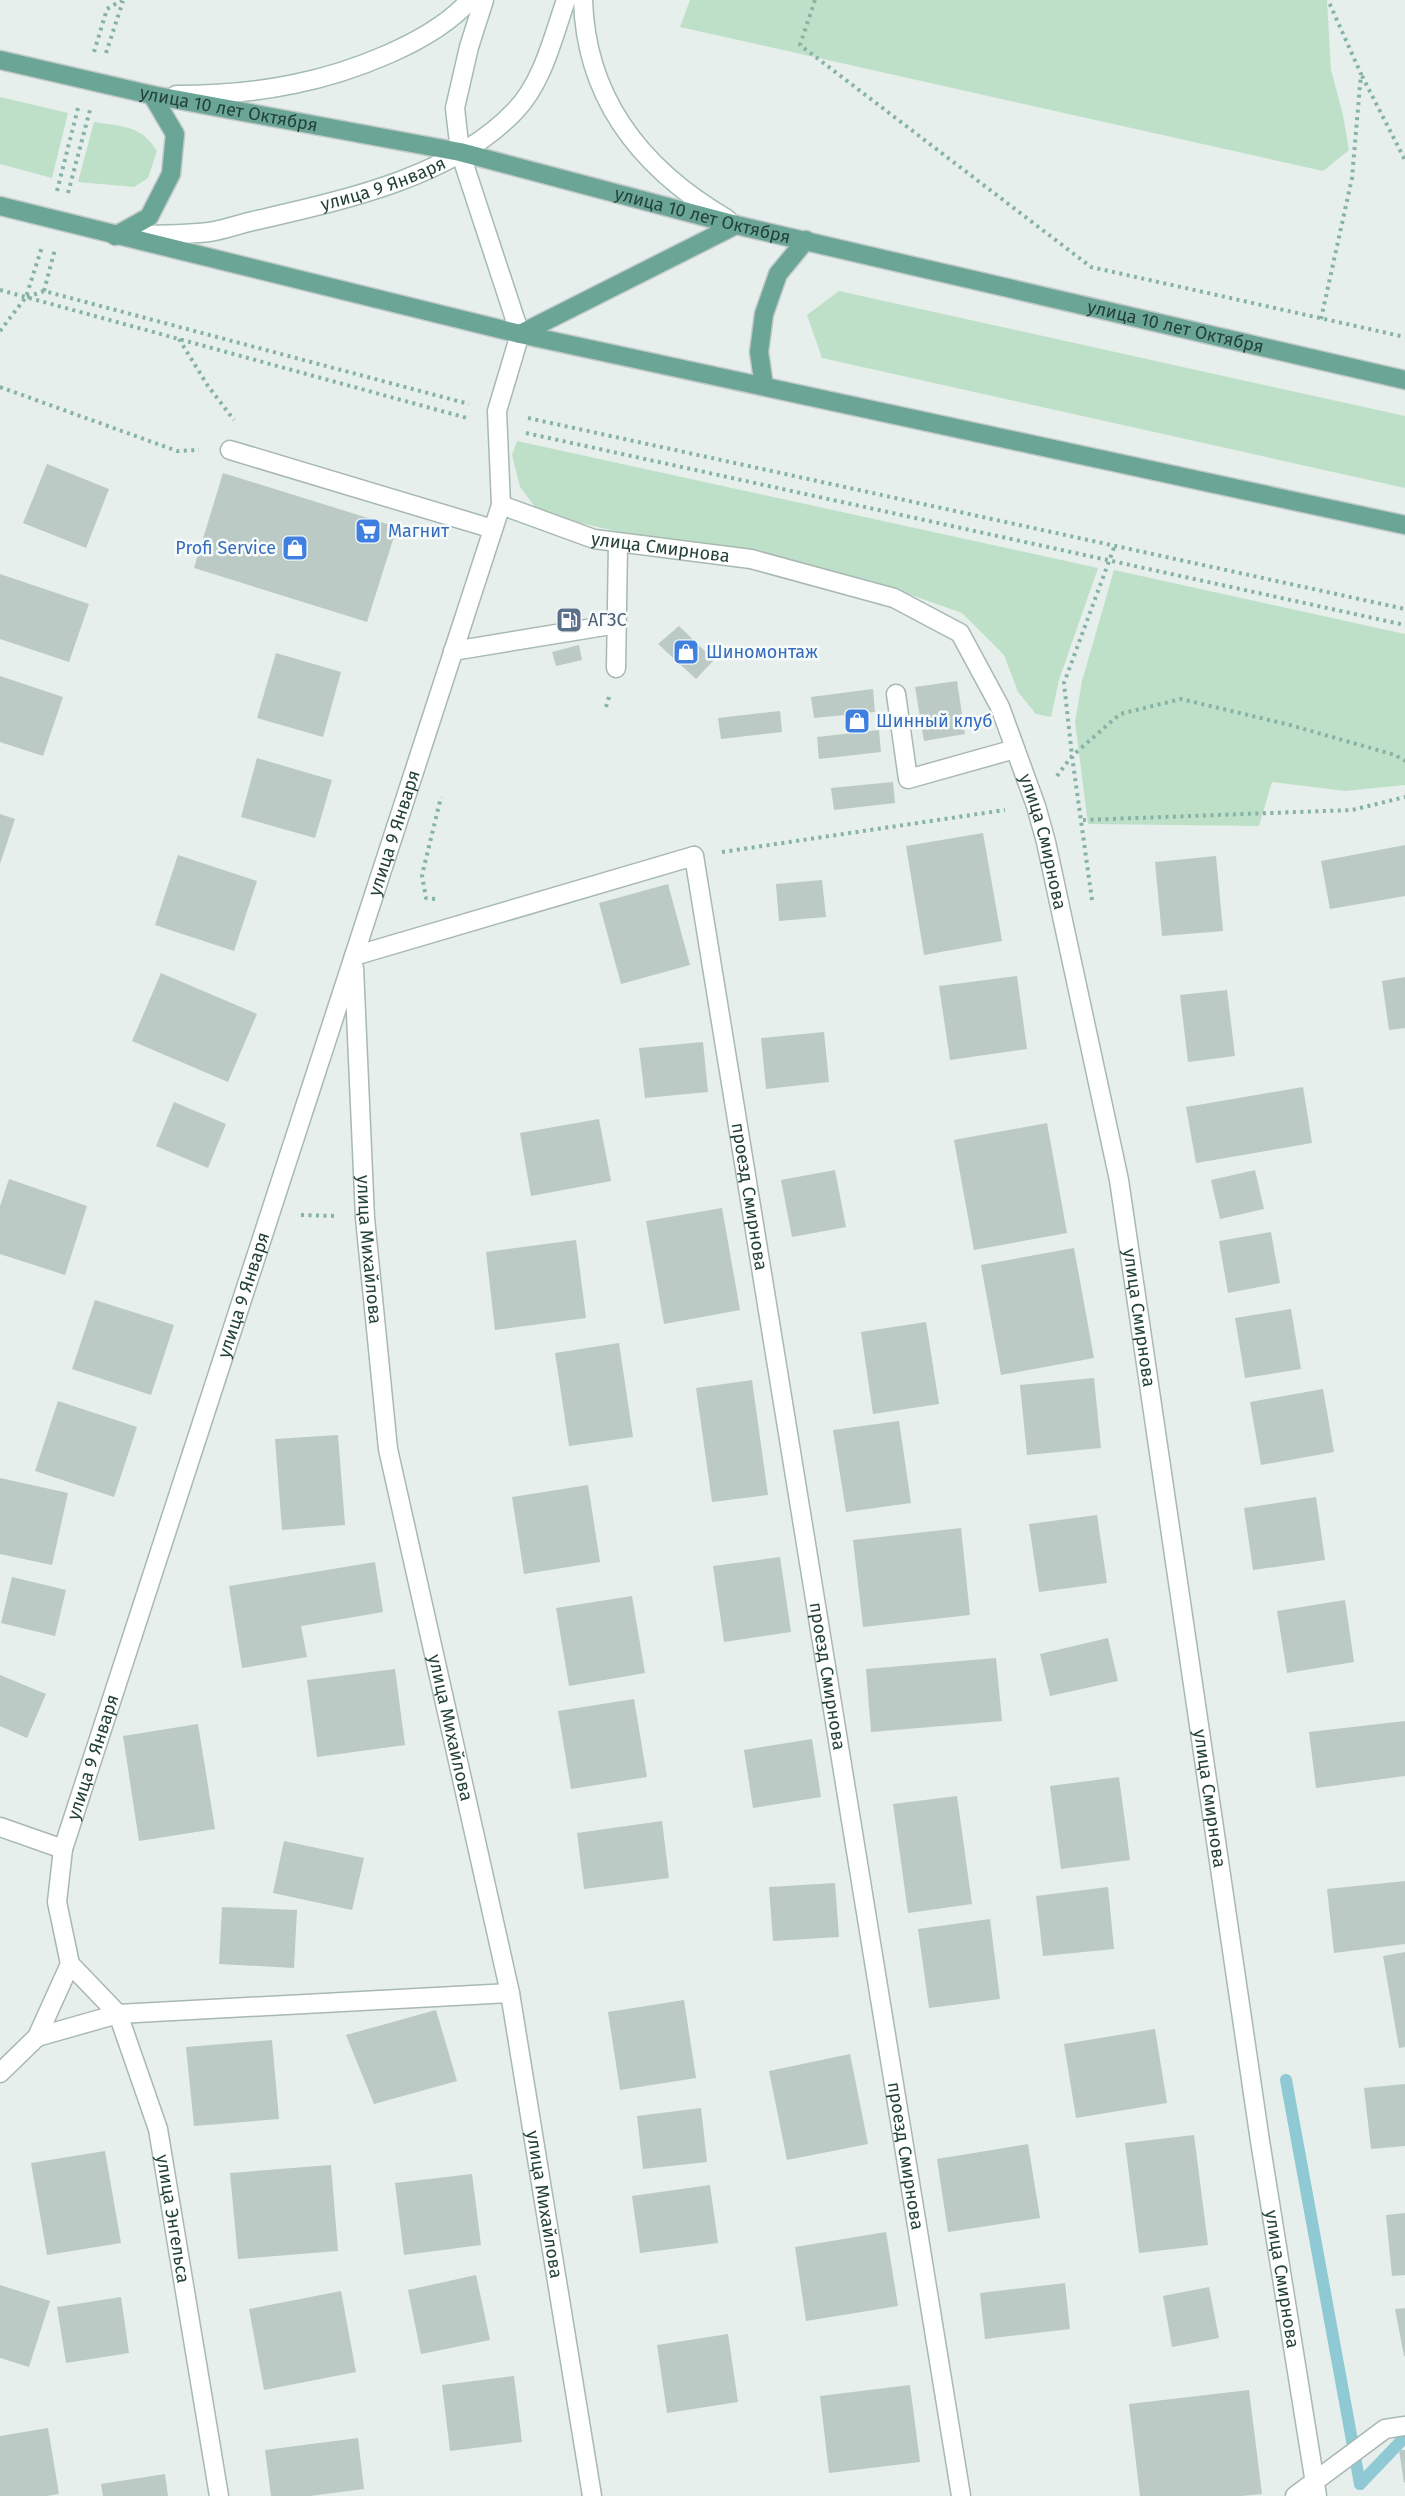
<svg xmlns="http://www.w3.org/2000/svg" width="1405" height="2496" font-family="'Fira Sans',sans-serif">
	<style>
		.green { fill: #bfe0c8 }
		.lines { fill: none; stroke-linecap: round; stroke-linejoin: round }
		.stream { stroke: #8ec9d4; stroke-width: 12 }
		.building { fill: #bbcac4 }
		.lane-casing { stroke: #a8b8b2; stroke-width: 21 }
		.street-casing { stroke: #a8b8b2; stroke-width: 21 }
		.secondary-casing { stroke: #a4bbb3; stroke-width: 21 }
		.primary-casing { stroke: #c2cac8; stroke-width: 21 }
		.path { stroke: #86b3a5; stroke-width: 4; stroke-dasharray: 3 4.5; stroke-linecap: butt }
		.lane { stroke: #fff; stroke-width: 18 }
		.street { stroke: #fff; stroke-width: 18 }
		.secondary { stroke: #fff; stroke-width: 18 }
		.primary { stroke: #6aa596; stroke-width: 18 }
		.labels { text-anchor: middle; dominant-baseline: central; stroke-width: 5; stroke-linejoin: round; paint-order: stroke }
		.street-label { font-size: 18px; fill: #24423a; stroke: #f7fbf9 }
		.shop-label { font-size: 18px; fill: #366cbe; stroke: #f7fbf9; text-anchor: start }
		.service-label { font-size: 18px; fill: #4e5e75; stroke: #f7fbf9; text-anchor: start }
	</style>
	<rect width="100%" height="100%" fill="#e6efeb"/>
	<!-- green -->
	<g class="green">
		<polygon points="690,0 1327,0 1331,70 1343,115 1349,150 1323,171 680,27"/>
		<polygon points="0,97 68,113 52,178 0,164"/>
		<path d="M94 122C122 127 140 124 157 151L148 178 134 187 78 182Z"/>
		<polygon points="839,291 1405,416 1405,488 822,358 807,315"/>
		<polygon points="517,441 1098,568 1059,680 1051,717 1036,714 1018,692 1004,655 962,613 872,581 770,555 620,532 559,518 536,508 520,487 512,455"/>
		<polygon points="1114,570 1405,634 1405,785 1345,791 1272,782 1259,826 1088,824 1075,722 1082,681"/>
	</g>
	<g class="lines">
		<!-- stream -->
		<g class="stream">
			<polyline points="1286,2080 1360,2484"/>
			<polyline points="1360,2484 1405,2437"/>
		</g>
	</g>
	<!-- building -->
	<g class="building">
		<polygon points="47,464 109,489 86,548 23,523"/>
		<polygon points="223,473 397,527 367,622 194,568"/>
		<polygon points="0,574 89,604 69,662 0,639"/>
		<polygon points="679,626 714,660 696,679 658,644"/>
		<polygon points="579,645 582,660 556,666 552,652"/>
		<polygon points="276,653 341,672 323,737 257,718"/>
		<polygon points="0,676 63,697 43,756 0,742"/>
		<polygon points="957,681 965,734 924,741 915,687"/>
		<polygon points="873,689 875,712 814,718 811,697"/>
		<polygon points="780,711 782,732 721,739 718,718"/>
		<polygon points="879,730 881,752 819,759 817,737"/>
		<polygon points="257,758 332,780 315,838 241,817"/>
		<polygon points="893,782 895,803 834,810 831,788"/>
		<polygon points="0,814 15,819 0,864"/>
		<polygon points="983,833 1002,941 924,955 906,846"/>
		<polygon points="1405,845 1405,896 1330,909 1321,861"/>
		<polygon points="178,855 257,881 234,951 155,925"/>
		<polygon points="1216,856 1223,931 1162,936 1155,862"/>
		<polygon points="822,880 826,917 779,921 776,884"/>
		<polygon points="668,884 690,965 621,984 599,903"/>
		<polygon points="161,973 257,1014 228,1082 132,1041"/>
		<polygon points="1017,976 1027,1049 950,1060 939,986"/>
		<polygon points="1405,977 1405,1028 1389,1030 1382,981"/>
		<polygon points="1227,990 1235,1056 1188,1062 1180,995"/>
		<polygon points="824,1032 829,1082 766,1089 761,1038"/>
		<polygon points="703,1042 708,1092 645,1098 639,1048"/>
		<polygon points="1303,1087 1312,1143 1196,1163 1186,1107"/>
		<polygon points="174,1102 226,1124 208,1168 156,1146"/>
		<polygon points="599,1119 611,1181 531,1196 520,1133"/>
		<polygon points="1047,1123 1067,1233 974,1250 954,1140"/>
		<polygon points="835,1170 846,1227 792,1237 781,1180"/>
		<polygon points="1255,1170 1264,1209 1220,1219 1211,1180"/>
		<polygon points="9,1179 87,1206 65,1275 0,1254 0,1206"/>
		<polygon points="722,1208 740,1310 664,1324 646,1221"/>
		<polygon points="1271,1232 1280,1283 1228,1293 1219,1241"/>
		<polygon points="576,1240 586,1318 495,1330 486,1252"/>
		<polygon points="1074,1248 1094,1358 1001,1375 981,1265"/>
		<polygon points="95,1300 174,1325 151,1395 72,1369"/>
		<polygon points="1291,1309 1301,1369 1245,1378 1235,1318"/>
		<polygon points="926,1322 939,1404 873,1414 861,1332"/>
		<polygon points="619,1343 633,1437 569,1446 555,1353"/>
		<polygon points="1094,1378 1101,1448 1027,1455 1020,1385"/>
		<polygon points="752,1380 768,1495 712,1502 696,1388"/>
		<polygon points="1323,1389 1334,1452 1261,1465 1250,1402"/>
		<polygon points="58,1401 137,1427 114,1497 35,1471"/>
		<polygon points="899,1421 911,1503 846,1512 833,1430"/>
		<polygon points="338,1435 345,1525 282,1530 275,1439"/>
		<polygon points="0,1478 68,1493 52,1565 0,1554"/>
		<polygon points="588,1485 600,1562 524,1574 512,1497"/>
		<polygon points="1316,1497 1325,1560 1253,1570 1244,1508"/>
		<polygon points="1097,1515 1107,1583 1039,1592 1029,1524"/>
		<polygon points="961,1528 970,1615 863,1627 853,1540"/>
		<polygon points="780,1557 791,1632 724,1642 713,1566"/>
		<polygon points="375,1562 383,1612 301,1626 307,1657 242,1668 229,1586"/>
		<polygon points="12,1577 66,1590 55,1636 1,1623"/>
		<polygon points="632,1596 645,1673 569,1686 556,1608"/>
		<polygon points="1345,1600 1354,1662 1287,1673 1277,1611"/>
		<polygon points="1108,1638 1118,1681 1050,1696 1040,1654"/>
		<polygon points="996,1658 1002,1721 871,1732 866,1669"/>
		<polygon points="395,1669 405,1745 317,1757 307,1680"/>
		<polygon points="0,1675 46,1694 27,1738 0,1726"/>
		<polygon points="634,1699 647,1777 571,1789 558,1711"/>
		<polygon points="1405,1721 1405,1776 1316,1788 1309,1732"/>
		<polygon points="198,1724 215,1829 139,1841 123,1736"/>
		<polygon points="812,1739 821,1797 753,1808 744,1750"/>
		<polygon points="1119,1777 1130,1860 1061,1869 1050,1786"/>
		<polygon points="957,1796 972,1904 908,1913 893,1804"/>
		<polygon points="662,1821 669,1878 584,1889 577,1833"/>
		<polygon points="284,1841 364,1858 352,1910 273,1893"/>
		<polygon points="1405,1881 1405,1944 1334,1953 1327,1889"/>
		<polygon points="835,1883 839,1937 773,1941 769,1887"/>
		<polygon points="1108,1887 1114,1949 1043,1956 1036,1896"/>
		<polygon points="222,1907 297,1910 294,1968 219,1964"/>
		<polygon points="990,1919 1000,1999 929,2008 918,1929"/>
		<polygon points="1405,1952 1405,2047 1399,2048 1383,1956"/>
		<polygon points="684,2000 696,2078 620,2090 608,2012"/>
		<polygon points="436,2010 457,2081 374,2104 346,2035"/>
		<polygon points="1155,2029 1167,2103 1076,2118 1064,2044"/>
		<polygon points="272,2040 279,2119 194,2126 186,2047"/>
		<polygon points="850,2054 868,2144 787,2160 769,2071"/>
		<polygon points="1405,2084 1405,2146 1371,2149 1364,2088"/>
		<polygon points="701,2108 707,2162 643,2169 637,2116"/>
		<polygon points="1194,2135 1208,2245 1139,2253 1125,2143"/>
		<polygon points="1028,2144 1040,2218 948,2232 937,2159"/>
		<polygon points="105,2151 121,2243 47,2255 31,2163"/>
		<polygon points="331,2165 338,2251 238,2259 230,2173"/>
		<polygon points="472,2174 481,2245 404,2255 395,2183"/>
		<polygon points="710,2185 718,2243 640,2253 632,2196"/>
		<polygon points="1405,2213 1405,2275 1392,2276 1386,2215"/>
		<polygon points="886,2232 898,2306 806,2321 795,2247"/>
		<polygon points="476,2275 490,2340 421,2354 408,2290"/>
		<polygon points="1065,2283 1070,2329 985,2339 980,2293"/>
		<polygon points="0,2285 50,2301 29,2367 0,2358"/>
		<polygon points="1209,2287 1219,2338 1172,2347 1163,2296"/>
		<polygon points="341,2291 356,2372 264,2390 249,2309"/>
		<polygon points="121,2297 129,2353 66,2363 57,2307"/>
		<polygon points="1405,2308 1405,2356 1404,2356 1395,2309"/>
		<polygon points="728,2334 738,2402 667,2413 657,2345"/>
		<polygon points="514,2376 522,2442 450,2451 442,2385"/>
		<polygon points="910,2385 920,2462 829,2473 820,2396"/>
		<polygon points="1249,2390 1262,2494 1241,2496 1140,2496 1129,2404"/>
		<polygon points="48,2428 59,2494 46,2496 0,2496 0,2436"/>
		<polygon points="358,2438 364,2489 310,2496 271,2496 265,2450"/>
		<polygon points="1399,2450 1405,2450 1405,2482 1404,2483"/>
		<polygon points="165,2474 168,2496 103,2496 101,2484"/>
	</g>
	<g class="lines">
		<!-- lane casing -->
		<g class="lane-casing">
			<g id="lane">
				<polyline points="230,450 493,529"/>
				<polyline points="453,651 617,624"/>
				<polyline points="616,668 618,543"/>
				<polyline points="896,694 908,779 1015,749"/>
				<polyline points="354,956 694,856"/>
				<polyline points="37,2037 118,2014 510,1993"/>
			</g>
		</g>
		<!-- street casing -->
		<g class="street-casing">
			<g id="street">
				<path id="s1" d="M501 505 594 539 751 559 894 598 960 633 1000 707 1036 806 1046 842 1119 1180 1260 2141 1317 2496"/>
				<path id="s2" d="M694 856 961 2496"/>
				<path id="s3" d="M354 968 365 1218 388 1449 510 1993 592 2496"/>
				<polyline points="0,1827 63,1849"/>
				<path id="s4" d="M70 1964 118 2014 158 2129 219 2496"/>
				<path id="s5" d="M0 2073 37 2037 70 1964 57 1902 63 1849 501 505 497 411 520 334"/>
				<polyline points="1295,2496 1385,2429 1405,2426"/>
			</g>
		</g>
		<!-- secondary casing -->
		<g class="secondary-casing">
			<g id="secondary">
				<polyline points="484,0 469,47 455,108 460,152 520,334"/>
				<path d="M583 0C586 100 643 170 727 219"/>
				<path d="M176 95C214 95 256 92 294 84 349 73 432 43 470 0"/>
				<path id="s6" d="M132 235C157 235 183 235 209 232 224 230 239 224 253 221 339 201 452 178 515 111 543 82 553 37 566 0"/>
			</g>
		</g>
		<!-- primary casing -->
		<g class="primary-casing">
			<g id="primary">
				<path id="s7" d="M0 60 152 95 460 152 736 225 1405 380"/>
				<polyline points="0,206 520,334 1405,525"/>
				<polyline points="115,236 149,217 171,174 175,134 152,95"/>
				<polyline points="520,334 736,225"/>
				<polyline points="764,386 759,352 764,314 778,274 806,240"/>
			</g>
		</g>
		<!-- path -->
		<g class="path">
			<polyline points="815,0 800,45 1091,267 1405,337"/>
			<polyline points="94,52 107,9 122,0"/>
			<polyline points="106,53 123,1"/>
			<polyline points="1362,76 1405,160"/>
			<polyline points="57,191 78,108"/>
			<polyline points="68,193 90,110"/>
			<polyline points="0,290 467,418"/>
			<polyline points="44,291 55,249"/>
			<polyline points="27,297 44,291 469,404"/>
			<polyline points="1321,319 1352,178 1361,74 1328,0"/>
			<polyline points="0,331 26,297 42,247"/>
			<polyline points="179,339 208,386 234,420"/>
			<polyline points="0,387 177,451 199,450"/>
			<polyline points="528,418 1405,609"/>
			<polyline points="526,433 1405,625"/>
			<polyline points="606,707 609,697"/>
			<polyline points="1057,776 1072,756 1120,714 1181,699 1290,725 1395,755 1405,761"/>
			<polyline points="1083,820 1352,810 1405,797"/>
			<polyline points="722,852 1005,810"/>
			<polyline points="435,899 426,898 422,875 441,797"/>
			<polyline points="1092,900 1072,756 1064,683 1115,545"/>
			<polyline points="301,1215 336,1216"/>
		</g>
		<!-- lane -->
		<use href="#lane" class="lane"/>
		<!-- street -->
		<use href="#street" class="street"/>
		<!-- secondary -->
		<use href="#secondary" class="secondary"/>
		<!-- primary -->
		<use href="#primary" class="primary"/>
	</g>
	<!-- icons -->
	<defs>
		<g id="supermarket-square" transform="scale(1.35)"><rect x="-9" y="-9" width="18" height="18" rx="4" fill="#3f7fe0" stroke="#f7fbf9"/><path d="M-6-5.5h2.5l.6 2H6L4.5 2H-2.5L-4.4-4H-6ZM-1.5 3.2a1.3 1.3 0 1 0 .1 0ZM3 3.2a1.3 1.3 0 1 0 .1 0Z" fill="#fff"/></g>
		<g id="shop-square" transform="scale(1.35)"><rect x="-9" y="-9" width="18" height="18" rx="4" fill="#3f7fe0" stroke="#f7fbf9"/><path d="M-5-2.5h2.3a2.7 3.5 0 0 1 5.4 0H5L5.5 6h-11ZM-1.5-2.5h3a1.5 2.3 0 0 0-3 0Z" fill="#fff"/></g>
		<g id="fuel-square" transform="scale(1.35)"><rect x="-9" y="-9" width="18" height="18" rx="4" fill="#5c6f8a" stroke="#f7fbf9"/><path d="M-5.5-6h7V0h2V4h1.3V-2.5L3-4.5l.8-.8L6-3V5H2.5V1h-1V6h-7ZM-4.2-4.7v3.2H.2V-4.7Z" fill="#fff"/></g>
	</defs>
	<g fill-rule="evenodd">
		<use href="#supermarket-square" x="368" y="531"/>
		<use href="#shop-square" x="295" y="548"/>
		<use href="#fuel-square" x="569" y="620"/>
		<use href="#shop-square" x="686" y="652"/>
		<use href="#shop-square" x="857" y="721"/>
	</g>
	<g class="labels">
		<!-- street labels -->
		<g class="street-label">
			<text stroke="none"><textPath href="#s7" startOffset="234">улица 10 лет Октября</textPath></text>
			<text stroke="none"><textPath href="#s6" startOffset="258">улица 9 Января</textPath></text>
			<text stroke="none"><textPath href="#s7" startOffset="720">улица 10 лет Октября</textPath></text>
			<text stroke="none"><textPath href="#s7" startOffset="1206">улица 10 лет Октября</textPath></text>
			<text stroke="none"><textPath href="#s1" startOffset="166">улица Смирнова</textPath></text>
			<text stroke="none"><textPath href="#s5" startOffset="1317">улица 9 Января</textPath></text>
			<text stroke="none"><textPath href="#s1" startOffset="706">улица Смирнова</textPath></text>
			<text stroke="none"><textPath href="#s2" startOffset="345">проезд Смирнова</textPath></text>
			<text stroke="none"><textPath href="#s3" startOffset="282">улица Михайлова</textPath></text>
			<text stroke="none"><textPath href="#s5" startOffset="831">улица 9 Января</textPath></text>
			<text stroke="none"><textPath href="#s1" startOffset="1192">улица Смирнова</textPath></text>
			<text stroke="none"><textPath href="#s2" startOffset="831">проезд Смирнова</textPath></text>
			<text stroke="none"><textPath href="#s3" startOffset="768">улица Михайлова</textPath></text>
			<text stroke="none"><textPath href="#s5" startOffset="345">улица 9 Января</textPath></text>
			<text stroke="none"><textPath href="#s1" startOffset="1678">улица Смирнова</textPath></text>
			<text stroke="none"><textPath href="#s2" startOffset="1317">проезд Смирнова</textPath></text>
			<text stroke="none"><textPath href="#s3" startOffset="1254">улица Михайлова</textPath></text>
			<text stroke="none"><textPath href="#s4" startOffset="282">улица Энгельса</textPath></text>
			<text stroke="none"><textPath href="#s1" startOffset="2164">улица Смирнова</textPath></text>
		</g>
		<!-- shop labels -->
		<g class="shop-label">
			<text x="388" y="531">Магнит</text>
			<text x="276" y="548" text-anchor="end">Profi Service</text>
			<text x="706" y="652">Шиномонтаж</text>
			<text x="876" y="721">Шинный клуб</text>
		</g>
		<!-- service labels -->
		<g class="service-label">
			<text x="588" y="620">АГЗС</text>
		</g>
	</g>
</svg>
